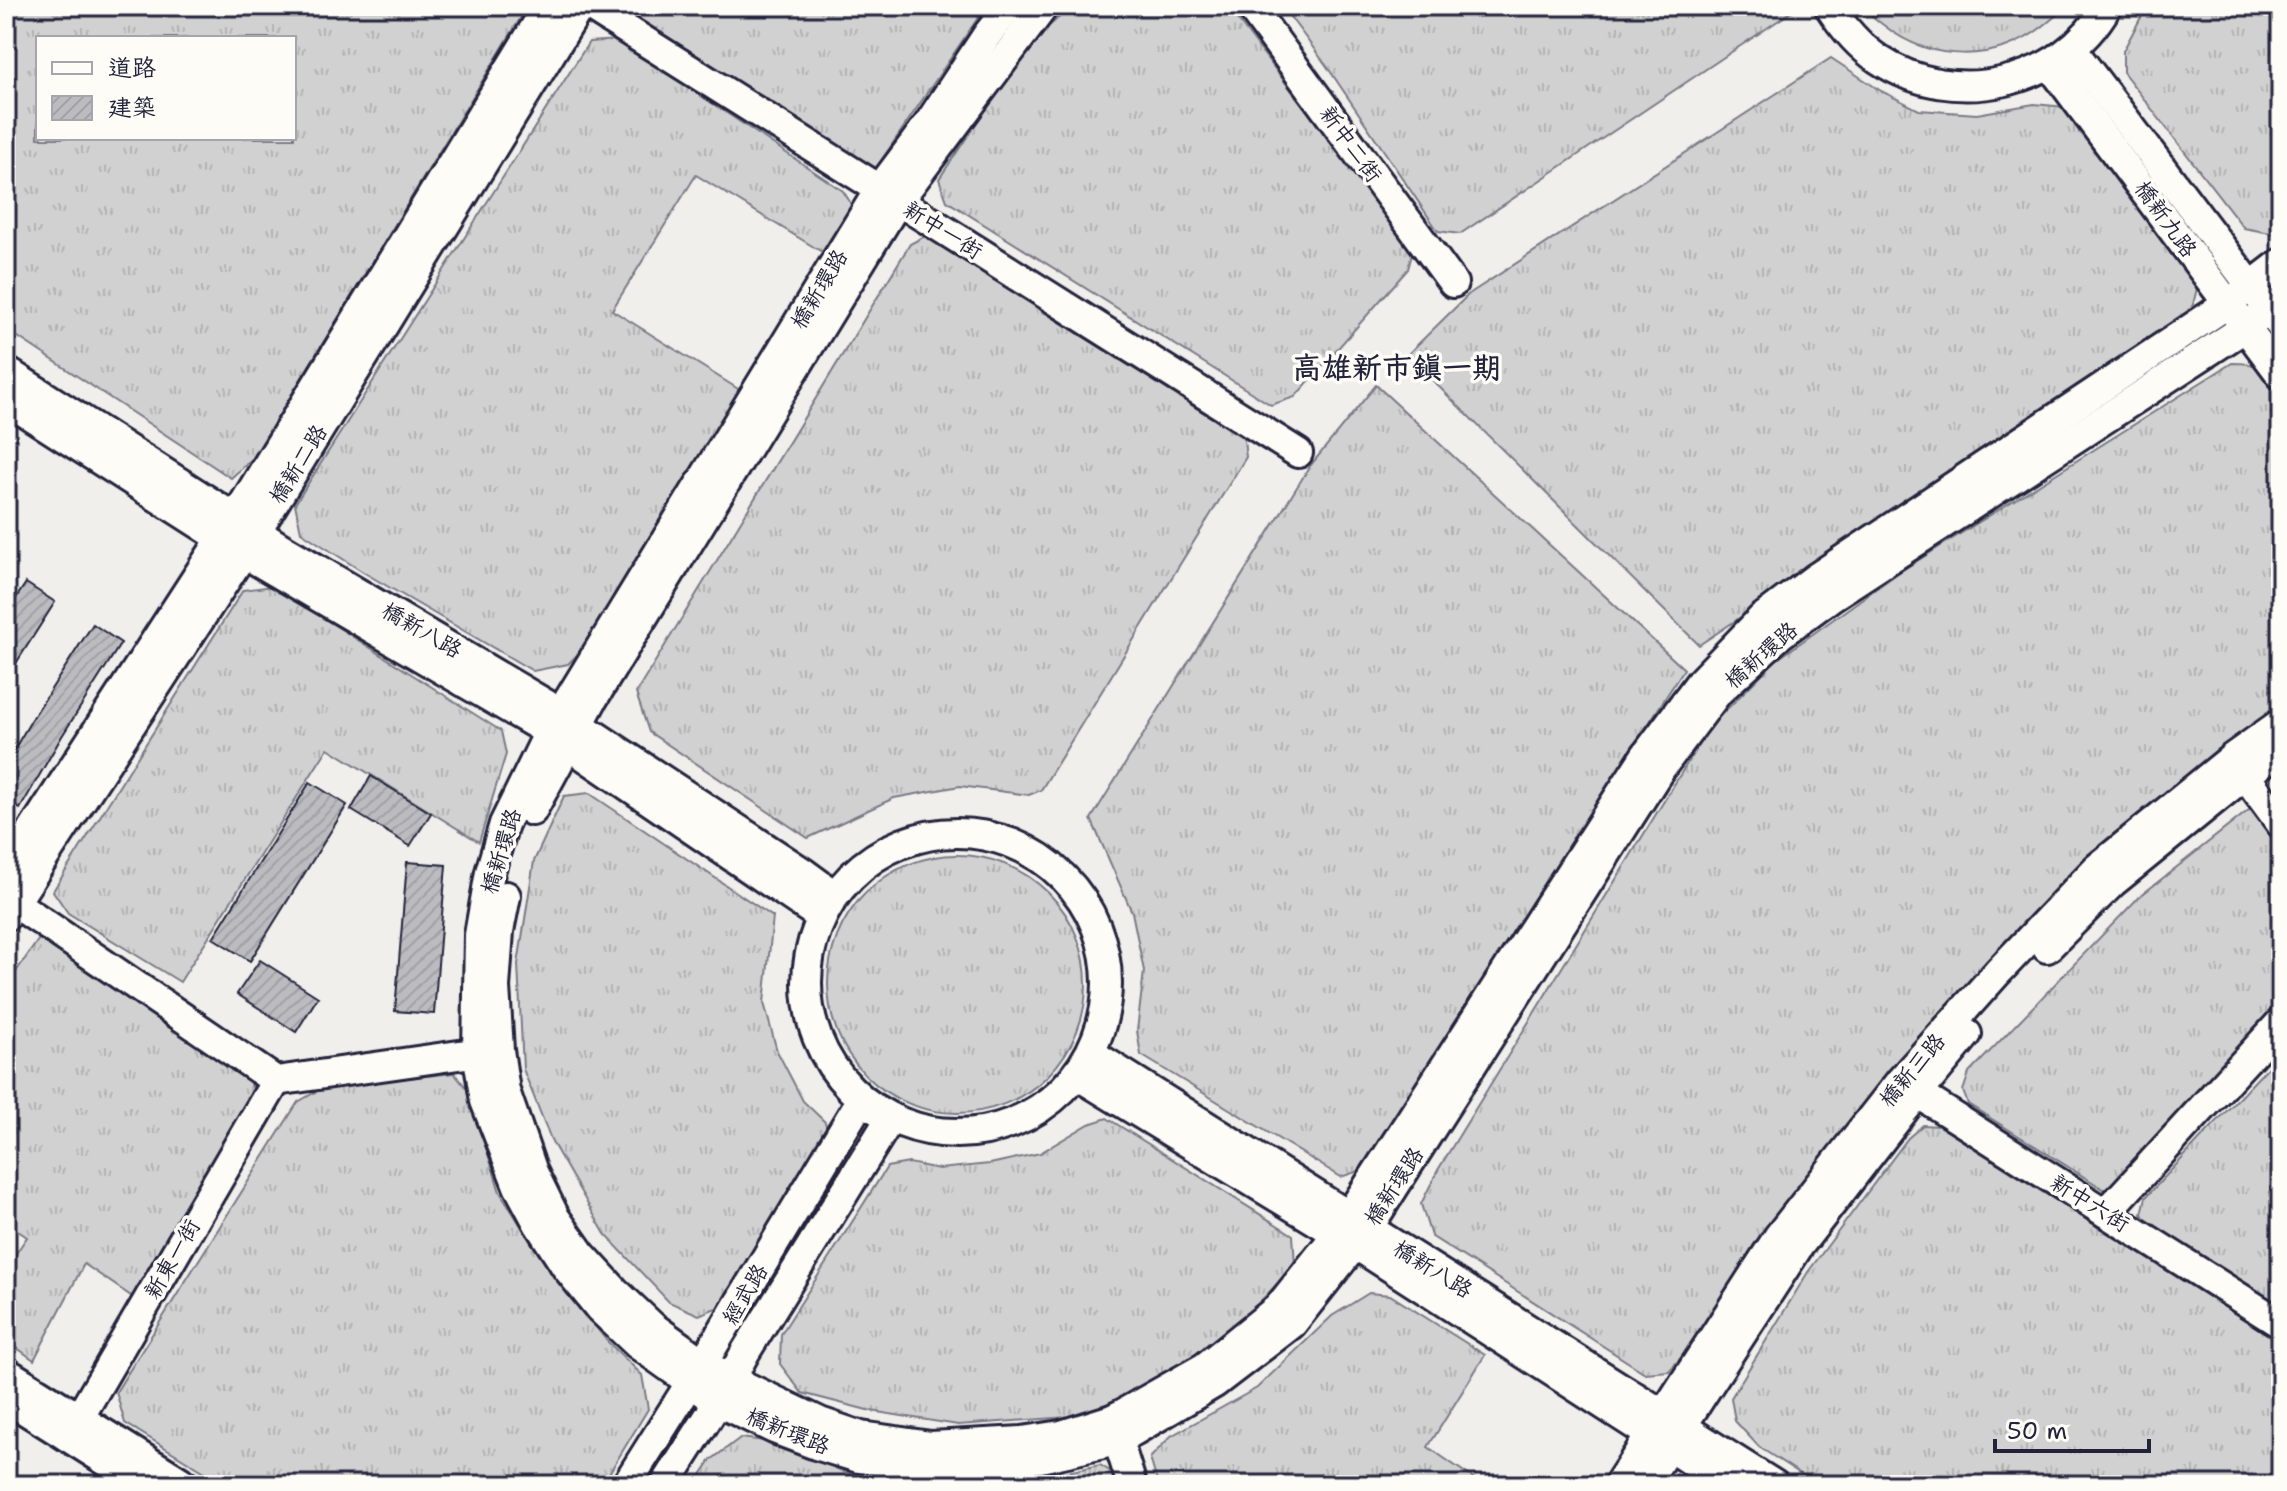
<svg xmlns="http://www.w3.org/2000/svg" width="2287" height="1491" font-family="'Shantell Sans','LXGW WenKai TC',sans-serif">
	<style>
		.grass { fill: url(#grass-tufts); stroke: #7a7a86; stroke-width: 2; fill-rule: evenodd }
		.building { fill: url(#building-hatch); stroke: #22223b; stroke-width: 2 }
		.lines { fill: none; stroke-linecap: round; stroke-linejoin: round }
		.minor-casing { stroke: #22223b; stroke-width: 34 }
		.minor { stroke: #fdfcf7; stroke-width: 28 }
		.labels { text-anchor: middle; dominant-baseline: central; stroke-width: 7; stroke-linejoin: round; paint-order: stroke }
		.street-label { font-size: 22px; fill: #22223b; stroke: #fdfcf7 }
		.district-label { font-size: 30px; font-weight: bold; fill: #22223b; stroke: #fdfcf7 }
	</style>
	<defs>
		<pattern id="grass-tufts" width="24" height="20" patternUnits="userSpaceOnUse" patternTransform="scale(2)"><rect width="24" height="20" fill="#d2d1d1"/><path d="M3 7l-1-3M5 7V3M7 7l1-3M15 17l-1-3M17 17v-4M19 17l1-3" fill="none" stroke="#b4b3b4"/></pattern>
		<pattern id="building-hatch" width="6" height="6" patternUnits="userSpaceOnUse" patternTransform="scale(2)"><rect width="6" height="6" fill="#bcbcc0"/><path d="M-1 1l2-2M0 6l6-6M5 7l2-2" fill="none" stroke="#a1a1a6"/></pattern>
	</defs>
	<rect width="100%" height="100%" fill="#f0efec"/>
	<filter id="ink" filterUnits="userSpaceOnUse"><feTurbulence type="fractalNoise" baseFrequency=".0125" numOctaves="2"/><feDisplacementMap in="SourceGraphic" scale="16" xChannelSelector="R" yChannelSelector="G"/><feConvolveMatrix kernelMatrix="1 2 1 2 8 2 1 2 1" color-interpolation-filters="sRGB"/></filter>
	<g filter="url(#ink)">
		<!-- grass -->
		<g class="grass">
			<path d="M6 6H526V9L253 458 231 478 6 329ZM38 38H294V138H38Z"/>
			<polygon points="622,6 986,6 874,171 630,15"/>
			<polygon points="1072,6 1227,6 1413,250 1408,269 1295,397 1271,405 947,201 939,179 1030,43"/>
			<polygon points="1282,6 1800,6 1460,234 1438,231 1326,65"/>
			<path d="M1863 6H2064C2059 15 2050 20 2042 27 1996 63 1931 62 1886 27 1878 21 1869 15 1863 6Z"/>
			<polygon points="2147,6 2281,6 2281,235 2244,228 2123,72 2123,51"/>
			<polygon points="618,40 843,191 852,205 822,252 696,175 612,310 743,392 587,645 568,664 533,671 363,572 301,532 295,504 589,42"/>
			<polygon points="1831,58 1881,91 1919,110 1977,114 2034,104 2065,107 2198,284 2190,317 1699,645 1407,355 1469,294"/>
			<polygon points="929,234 1243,432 1246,457 1041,790 1029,795 960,786 894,798 808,838 649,732 636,693 910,244"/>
			<path d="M2232 363C2263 363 2264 368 2281 392V710L2111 842 2048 898 1863 1109 1687 1351 1669 1371 1645 1373 1431 1236 1421 1204 1438 1170 1710 726 1775 661 1898 573Z"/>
			<polygon points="1376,385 1684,669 1359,1171 1341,1177 1141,1055 1137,1031 1144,971 1132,912 1091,819 1310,466"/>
			<polygon points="273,586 501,731 506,754 479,842 328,748 180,982 68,913 53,891 243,590"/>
			<polygon points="589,793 773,917 764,1003 777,1051 803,1101 825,1122 829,1135 721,1306 699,1315 669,1302 605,1234 552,1142 523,1069 518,964 534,861 564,796"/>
			<polygon points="2258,808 2281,839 2281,1006 2118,1183 2105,1190 1968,1104 1963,1091 1969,1073 2139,897 2249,810"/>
			<circle cx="957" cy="984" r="129"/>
			<polygon points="41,936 245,1074 256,1094 134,1298 84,1264 34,1360 6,1340 6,1268 27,1237 6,1223 6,986"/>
			<polygon points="2281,1053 2281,1310 2150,1227 2142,1214 2146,1197"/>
			<polygon points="454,1073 468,1090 500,1192 539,1255 607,1341 642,1375 648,1409 602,1485 226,1485 125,1423 116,1392 298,1102 324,1087"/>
			<polygon points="1107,1118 1293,1235 1295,1265 1232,1331 1156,1387 1069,1417 958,1425 871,1411 802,1393 780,1364 781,1334 887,1167 909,1163 939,1169 990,1164 1040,1153 1089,1124"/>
			<polygon points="1923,1125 1939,1126 2281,1343 2281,1485 1818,1485 1759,1447 1735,1421 1731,1398 1808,1272 1908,1138"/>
			<polygon points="1369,1293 1390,1295 1485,1355 1428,1447 1483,1485 1158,1485 1150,1458 1171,1436 1257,1388 1332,1316"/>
			<polygon points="740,1438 774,1442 875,1485 880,1485 694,1485 711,1460"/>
			<polygon points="1100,1465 1118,1476 1120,1485 1006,1485"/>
		</g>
		<!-- building -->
		<g class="building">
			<polygon points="26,583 55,602 6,679 6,613"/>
			<polygon points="93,624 121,643 62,736 20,809 6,801 6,763 32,719"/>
			<polygon points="371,776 431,813 410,846 351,810"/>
			<polygon points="310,782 347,805 250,961 213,938"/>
			<polygon points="407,862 446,865 434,1014 395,1011"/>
			<polygon points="260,960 318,997 296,1032 237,994"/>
		</g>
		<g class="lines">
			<!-- minor casing -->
			<g class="minor-casing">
				<g id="minor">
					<polyline points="589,6 1298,453"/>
					<polyline points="1010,6 987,35 927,126 879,190 549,732 504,824 490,872 479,935 477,1052 485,1101 518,1186 539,1225 566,1267 599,1308 637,1344 718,1402 774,1429 816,1445 859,1458 934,1469 1040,1458 1117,1441 1215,1383 1292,1324 1368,1228 1661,768 1718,692 1781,634 1831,597 2246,327 2281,301"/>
					<polyline points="1250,6 1453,283"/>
					<path d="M1829 6C1842 26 1859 46 1878 59 1954 110 2062 85 2107 6"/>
					<polyline points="2072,49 2281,326"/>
					<polyline points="2050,65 2281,375"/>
					<polyline points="6,371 280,547 561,713 804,873 834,895"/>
					<polyline points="6,400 254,559 549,732 821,917"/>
					<polyline points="2234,760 2281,824"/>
					<polyline points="532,811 593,699 898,201 1044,6"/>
					<circle cx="957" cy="983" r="150"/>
					<polyline points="6,871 235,518 548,6"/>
					<polyline points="506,896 499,931 495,987 499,1050 505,1091 533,1172 555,1217 581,1254 615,1291 652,1326 703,1363 730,1379 820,1422 861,1436 931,1446 1022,1441 1061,1435 1112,1419 1122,1414 1205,1367 1278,1308 1337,1234 1645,756 1700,682 1761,619 1814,579 2229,303 2281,263"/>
					<polyline points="6,897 276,1081 494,1050"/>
					<polyline points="6,916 244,552 580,6"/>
					<polyline points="2047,948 2112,883 2245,775 2281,750"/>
					<polyline points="1091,1053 1775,1485"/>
					<polyline points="1077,1075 1356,1245 1728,1485"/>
					<polyline points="1905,1083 1917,1093 2281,1324"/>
					<polyline points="2106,1213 2281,1022"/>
					<polyline points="6,1372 186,1485"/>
					<polyline points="6,1398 144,1485"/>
					<polyline points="1113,1425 1132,1485"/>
					<polyline points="68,1437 276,1081"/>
					<polyline points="626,1485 703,1363 861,1100"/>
					<polyline points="665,1485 718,1402 746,1351 890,1119"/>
					<polyline points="1618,1485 1778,1237 1901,1080 1997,973 2097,868 2232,758 2281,723"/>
					<polyline points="1644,1485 1799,1246 1905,1109 1967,1034"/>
				</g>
			</g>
			<!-- minor -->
			<use href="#minor" class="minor"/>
		</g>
	</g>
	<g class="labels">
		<!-- street labels -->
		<g class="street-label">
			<text transform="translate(1351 144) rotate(54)">新中二街</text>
			<text transform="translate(2166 219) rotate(54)">橋新九路</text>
			<text transform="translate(943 230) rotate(32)">新中一街</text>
			<text transform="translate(819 289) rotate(-59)">橋新環路</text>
			<text transform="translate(298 464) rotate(-58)">橋新二路</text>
			<text transform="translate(422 630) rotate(30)">橋新八路</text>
			<text transform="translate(1761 655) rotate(-41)">橋新環路</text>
			<text transform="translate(501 851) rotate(-73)">橋新環路</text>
			<text transform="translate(1912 1070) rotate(-50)">橋新三路</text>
			<text transform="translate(1394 1186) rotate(-57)">橋新環路</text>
			<text transform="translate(2090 1203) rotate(32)">新中六街</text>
			<text transform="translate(172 1259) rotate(-60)">新東一街</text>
			<text transform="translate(1433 1269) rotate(32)">橋新八路</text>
			<text transform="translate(745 1294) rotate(-59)">經武路</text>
			<text transform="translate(788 1431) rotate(22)">橋新環路</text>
		</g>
		<!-- district labels -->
		<g class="district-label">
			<text x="1397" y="367">高雄新市鎮一期</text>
		</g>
	</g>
	<!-- margin -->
	<rect width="2287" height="1491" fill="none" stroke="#fdfcf7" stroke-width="32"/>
	<rect x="16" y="16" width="2255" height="1459" fill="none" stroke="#22223b" stroke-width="3" filter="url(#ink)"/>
	<!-- legend -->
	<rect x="36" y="36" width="260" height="104" fill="#fdfcf7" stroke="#a5a5ac" stroke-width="2"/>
	<rect x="52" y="62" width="40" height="12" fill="#fdfcf7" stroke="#a5a5ac" stroke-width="2"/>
	<text x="108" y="76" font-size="24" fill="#22223b">道路</text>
	<rect x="52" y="96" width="40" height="24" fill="url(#building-hatch)" stroke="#a5a5ac" stroke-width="2"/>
	<text x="108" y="116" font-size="24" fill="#22223b">建築</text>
	<!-- scale -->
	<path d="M1995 1439v12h154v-12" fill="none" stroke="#22223b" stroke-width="4"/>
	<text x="2007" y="1439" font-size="24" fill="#22223b" stroke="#fdfcf7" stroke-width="6" paint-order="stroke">50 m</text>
</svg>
